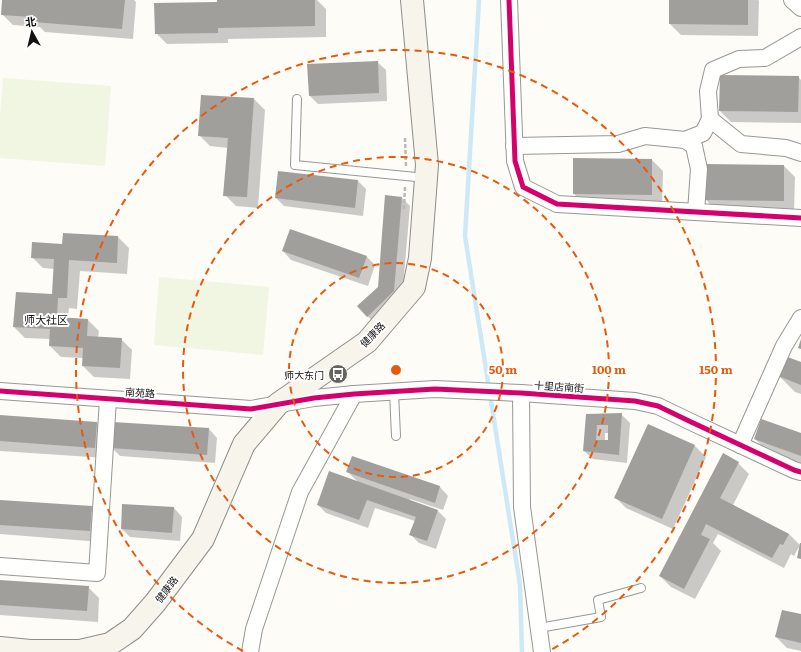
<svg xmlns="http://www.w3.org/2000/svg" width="801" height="652" font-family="Literata,'Noto Sans SC',serif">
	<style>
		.pitch { fill: #f0f6e1 }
		.shadow { fill: #0003; fill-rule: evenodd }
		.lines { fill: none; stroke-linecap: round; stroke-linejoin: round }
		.stream { stroke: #cde8f7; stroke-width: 4.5 }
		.building { fill: #a19f9c; fill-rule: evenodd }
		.lane-casing { stroke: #979795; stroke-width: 10 }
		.street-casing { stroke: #979795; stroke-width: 18 }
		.secondary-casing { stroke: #8e8d8b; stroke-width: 24 }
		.path { stroke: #b9b9b8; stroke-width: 2.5; stroke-dasharray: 4 2; stroke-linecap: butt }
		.lane { stroke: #fffffe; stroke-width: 8 }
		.street { stroke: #fffffe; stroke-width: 16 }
		.secondary { stroke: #f6f4eb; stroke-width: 22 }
		.cycleway-casing { stroke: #fff; stroke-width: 8 }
		.cycleway { stroke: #d6006c; stroke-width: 5 }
		.ring { fill: none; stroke: #e8590c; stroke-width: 2; stroke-dasharray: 7 5 }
		.labels { text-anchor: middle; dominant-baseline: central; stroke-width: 4; stroke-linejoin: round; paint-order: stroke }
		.street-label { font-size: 10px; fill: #111; stroke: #fff }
		.poi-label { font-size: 10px; fill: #111; stroke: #fff; text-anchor: end }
		.neighbourhood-label { font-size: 11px; fill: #111; stroke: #fff }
		.centre { fill: #e8590c; stroke: #fff; stroke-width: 2 }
		.ring-label { font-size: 12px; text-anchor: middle; font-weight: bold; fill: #e8590c; stroke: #fff; stroke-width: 4; stroke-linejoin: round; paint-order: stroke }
	</style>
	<rect width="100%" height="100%" fill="#fdfcf7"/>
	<!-- pitch -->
	<g class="pitch">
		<polygon points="3,78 111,86 105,166 0,158 0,118"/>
		<polygon points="159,277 269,287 263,355 154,345"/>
	</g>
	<!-- shadow -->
	<g class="shadow">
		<polygon points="4,0 134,0 136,2 133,39 45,32 40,27 13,25 2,14"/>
		<polygon points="218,0 317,0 326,9 326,37 228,39 228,43 167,44 156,33 218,3"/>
		<polygon points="670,0 758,0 759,1 758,36 681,35 670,24"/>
		<polygon points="377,62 386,70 387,101 318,104 310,96"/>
		<polygon points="798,77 801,80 801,123 731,122 720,111"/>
		<polygon points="254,99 265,110 258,208 236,206 225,195 228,148 210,146 199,135"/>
		<polygon points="652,160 663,171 662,206 585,205 574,194"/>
		<polygon points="784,166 795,177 794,212 717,211 706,200"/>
		<polygon points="358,181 366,189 363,216 284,206 276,198"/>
		<polygon points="402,198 410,206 402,299 376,324 367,316 379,287"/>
		<polygon points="118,237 129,248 127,274 80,271 77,309 69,308 68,318 88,320 99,331 98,337 121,339 132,350 130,379 94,377 83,366 84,358 61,357 50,346 50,339 25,338 14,327 53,295 55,269 43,268 32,257 63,245"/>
		<polygon points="283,251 367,257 375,265 368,286 291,260"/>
		<polygon points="801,363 801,394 795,392 779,376"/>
		<path d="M621 414 630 423 627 463 593 459 584 451 587 415ZM605 433H609V441H605Z"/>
		<polygon points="0,416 97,423 108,434 106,458 0,451"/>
		<polygon points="648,425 695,446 706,457 673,529 626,508 615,497"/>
		<polygon points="209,429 217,438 215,463 120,456 112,448"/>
		<polygon points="801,434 801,465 771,455 755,439"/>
		<polygon points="353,457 440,487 448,496 443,510 410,499 409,501 438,511 446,519 436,549 419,543 410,534 415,521 375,508 368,528 326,513 318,505 358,482 348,472"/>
		<polygon points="738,463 749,474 733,505 789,534 800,545 794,556 791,554 784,568 718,534 713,543 721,551 695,599 671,587 660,576"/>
		<polygon points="0,501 92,507 103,518 101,542 0,534"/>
		<polygon points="174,508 182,517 180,541 130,537 122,529"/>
		<polygon points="0,581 88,587 99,598 98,622 0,615"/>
		<polygon points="801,615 801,651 787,648 776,637"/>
	</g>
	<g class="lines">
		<!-- stream -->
		<polyline class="stream" points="479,0 465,236 520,585 522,652"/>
	</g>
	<!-- building -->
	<g class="building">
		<polygon points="2,0 125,0 122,29 33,22 33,17 1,15"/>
		<polygon points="217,0 315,0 315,26 218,28 218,33 155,34 154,3 217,2"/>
		<polygon points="669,0 748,0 748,25 669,24"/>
		<polygon points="378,61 379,93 309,96 307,64"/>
		<polygon points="720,75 799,76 798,112 719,111"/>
		<polygon points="201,95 254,98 247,197 223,196 228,138 198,136"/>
		<polygon points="573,158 652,159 652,195 573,194"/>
		<polygon points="705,164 784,165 784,201 705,200"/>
		<polygon points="278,171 358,180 355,208 275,198"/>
		<polygon points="385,195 402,197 394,291 367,317 357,306 378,287"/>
		<polygon points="290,229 367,256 359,278 282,251"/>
		<polygon points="63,233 118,236 117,263 69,260 67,298 58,298 57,317 88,319 87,336 122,338 120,368 82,366 83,348 49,346 50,329 13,327 16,292 52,294 54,259 31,258 32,242 62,244"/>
		<polygon points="801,339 801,349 798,348"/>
		<polygon points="785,356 801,362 801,385 778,376"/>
		<path d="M622 413 619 455 583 451 586 414ZM597 425H608V440H596Z"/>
		<polygon points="0,415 97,422 95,448 0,441"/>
		<polygon points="761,419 801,433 801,456 754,439"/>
		<polygon points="113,422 209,428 207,455 111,448"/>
		<polygon points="648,424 695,445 662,519 614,498"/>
		<polygon points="723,453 739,462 720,498 789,534 783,545 780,544 772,558 706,524 701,535 710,539 684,589 659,576"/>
		<polygon points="352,456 440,486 435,503 346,472"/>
		<polygon points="329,471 438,510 427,541 409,535 416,517 367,500 359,520 317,505"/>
		<polygon points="0,500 92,506 90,531 0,525"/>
		<polygon points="122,504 174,507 172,533 121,529"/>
		<polygon points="800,543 801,543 801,559 797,558"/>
		<polygon points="0,580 89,586 87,611 0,605"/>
		<polygon points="782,610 801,614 801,643 775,637"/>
	</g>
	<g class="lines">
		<!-- lane casing -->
		<g class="lane-casing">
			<g id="lane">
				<polyline points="297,99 295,165 426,178"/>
				<polyline points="394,392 396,436"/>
				<polyline points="539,628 601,617 598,600 641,588"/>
			</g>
		</g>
		<!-- street casing -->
		<g class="street-casing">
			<g id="street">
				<polyline points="509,0 515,161 523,187 557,204 801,218"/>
				<polyline points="792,0 801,8"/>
				<polyline points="801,37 765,58 739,59 713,70 708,91 710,119 741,144 786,148 801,153"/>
				<polyline points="685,140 703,133 710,119"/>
				<polyline points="514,146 618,144 645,136 685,140 694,146 699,169 696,212"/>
				<polyline points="0,391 251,409 314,398 354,394 435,389 521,393 635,401 658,406 689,421 794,470 801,472"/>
				<polyline points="521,393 522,507 542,652"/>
				<polyline points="740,445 784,346 801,318"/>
				<polyline points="0,566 97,573 108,399"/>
				<polyline points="250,652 254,629 300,492 354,394"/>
			</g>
		</g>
		<!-- secondary casing -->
		<g class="secondary-casing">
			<polyline id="secondary" points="0,648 30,651 80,651 110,644 132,629 155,603 203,539 244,444 278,404 367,342 414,287 420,258 427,165 412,0"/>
		</g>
		<!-- path -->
		<g class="path">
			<polyline points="405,138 406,167"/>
			<polyline points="404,209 405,186"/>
		</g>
		<!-- lane -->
		<use href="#lane" class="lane"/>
		<!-- street -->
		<use href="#street" class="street"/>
		<!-- secondary -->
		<use href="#secondary" class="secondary"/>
		<!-- cycleway casing -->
		<g class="cycleway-casing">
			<g id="cycleway">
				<polyline points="509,0 515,161 523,187 557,204 801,218"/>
				<polyline points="0,391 251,409 314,398 354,394 435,389 521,393 635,401 658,406 689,421 794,470 801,472"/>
			</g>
		</g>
		<!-- cycleway -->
		<use href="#cycleway" class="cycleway"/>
	</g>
	<!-- distance rings -->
	<g class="ring">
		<circle cx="396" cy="370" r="107"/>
		<circle cx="396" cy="370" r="213"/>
		<path d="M243 651A320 320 0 1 1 549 651"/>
	</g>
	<!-- icons -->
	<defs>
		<g id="bus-disc" transform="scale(1)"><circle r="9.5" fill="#646362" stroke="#fff"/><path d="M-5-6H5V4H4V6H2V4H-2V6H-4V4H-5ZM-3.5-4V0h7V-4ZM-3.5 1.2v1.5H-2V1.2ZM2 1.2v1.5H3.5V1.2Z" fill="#fff"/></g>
	</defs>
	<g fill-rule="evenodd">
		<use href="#bus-disc" x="338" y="374"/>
	</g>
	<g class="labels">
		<!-- street labels -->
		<g class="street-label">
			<text transform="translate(372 334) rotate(-46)">健康路</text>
			<text transform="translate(559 386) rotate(4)">十里店南街</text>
			<text transform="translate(140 392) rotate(4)">南苑路</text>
			<text transform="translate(166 589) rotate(-53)">健康路</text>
		</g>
		<!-- poi labels -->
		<g class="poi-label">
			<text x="324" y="374">师大东门</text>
		</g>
		<!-- neighbourhood labels -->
		<g class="neighbourhood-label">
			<text x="46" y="319">师大社区</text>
		</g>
	</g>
	<circle cx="396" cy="370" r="6" class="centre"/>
	<g class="ring-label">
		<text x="503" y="374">50 m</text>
		<text x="609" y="374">100 m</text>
		<text x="716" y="374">150 m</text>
	</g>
	<!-- north arrow -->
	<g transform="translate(32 32) rotate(352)" stroke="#ffffff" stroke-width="3" paint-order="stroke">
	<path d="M0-3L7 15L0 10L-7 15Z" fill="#111111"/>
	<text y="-6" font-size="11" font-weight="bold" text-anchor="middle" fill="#111111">北</text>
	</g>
</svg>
